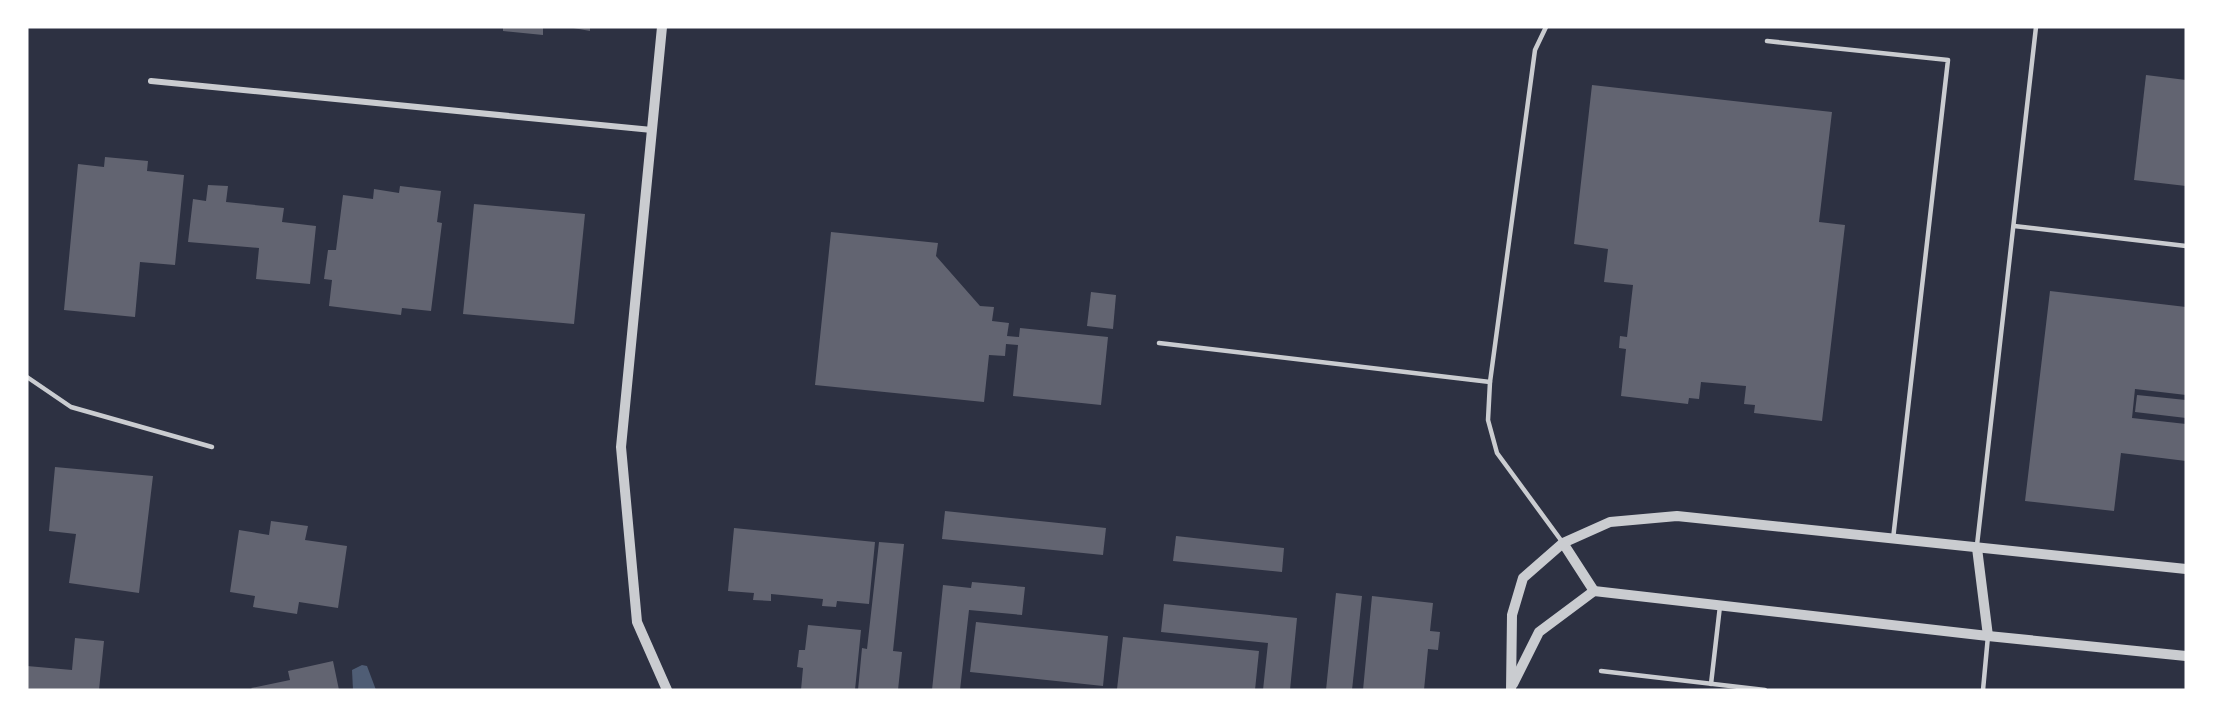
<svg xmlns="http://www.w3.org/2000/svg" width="2213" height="717" font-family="'Exo 2',sans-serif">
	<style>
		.water { fill: #4f5d75 }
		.building { fill: #626471 }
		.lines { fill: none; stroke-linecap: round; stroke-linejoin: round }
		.service { stroke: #caccd0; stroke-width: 4.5 }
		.minor { stroke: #caccd0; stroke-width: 6 }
		.tertiary { stroke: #caccd0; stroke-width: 10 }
	</style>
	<rect width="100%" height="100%" fill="#2d3142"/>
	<!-- water -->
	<polygon class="water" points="362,665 367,666 376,690 353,690 352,670"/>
	<!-- building -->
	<g class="building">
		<polygon points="503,27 543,27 543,35 503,31"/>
		<polygon points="568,27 590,27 590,31"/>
		<polygon points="2146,75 2186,80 2186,186 2134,180"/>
		<polygon points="1592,85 1832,112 1819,222 1845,225 1822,421 1754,413 1755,405 1744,404 1746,386 1701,382 1699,399 1689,398 1688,404 1621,396 1626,349 1619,348 1620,336 1627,337 1633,285 1604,282 1608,249 1574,244"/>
		<polygon points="105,157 148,161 147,171 184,175 175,265 140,262 135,317 64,310 78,164 104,167"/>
		<polygon points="208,185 228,186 226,202 284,208 282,222 316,226 310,284 256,279 259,248 188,242 193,199 206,201"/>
		<polygon points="400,186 441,191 437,222 442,223 431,311 402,308 401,315 329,306 332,280 324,279 328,250 336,250 343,195 373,199 374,189 399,193"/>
		<polygon points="474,204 585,214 574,324 463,314"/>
		<polygon points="831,232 938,243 936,256 980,306 994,307 992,321 1009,323 1007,336 1019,337 1020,328 1108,337 1101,405 1013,396 1018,345 1006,344 1005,356 989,355 984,402 815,385"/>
		<polygon points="2050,291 2186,307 2186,395 2135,389 2132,418 2186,424 2186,461 2121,453 2114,511 2025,501"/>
		<polygon points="1091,292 1116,295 1113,329 1087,326"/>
		<polygon points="2137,395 2186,400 2186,418 2135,412"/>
		<polygon points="55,467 153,476 139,593 69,583 76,534 49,531"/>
		<polygon points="945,511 1106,528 1103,555 942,539"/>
		<polygon points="271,521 308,526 305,540 347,546 338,608 299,602 297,614 253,607 255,596 230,592 239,530 269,535"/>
		<polygon points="734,528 875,542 869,604 837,601 836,607 822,606 823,599 771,594 771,601 753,600 754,593 728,591"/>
		<polygon points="1176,536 1284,548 1282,572 1173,561"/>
		<polygon points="879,542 904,544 893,651 902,652 898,690 858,690 862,648 867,649"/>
		<polygon points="972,582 1025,587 1022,615 969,610 960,690 932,690 943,585 971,588"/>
		<polygon points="1336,593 1362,596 1352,690 1326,690"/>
		<polygon points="1372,596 1433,603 1430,631 1440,632 1438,650 1428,649 1424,690 1363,690"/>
		<polygon points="1164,604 1297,618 1290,690 1263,690 1268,643 1161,632"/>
		<polygon points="976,622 1108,636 1103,686 970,672"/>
		<polygon points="808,625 861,630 855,690 801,690 803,668 797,667 799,650 805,650"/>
		<polygon points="1123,637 1259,651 1255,690 1117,689"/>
		<polygon points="75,638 104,641 99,690 27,690 27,666 72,670"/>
		<polygon points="333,661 339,690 253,690 251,688 290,680 288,671"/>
	</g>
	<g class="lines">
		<!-- service -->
		<g class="service">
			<polyline points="1546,27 1535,50 1490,382 1488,420 1497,453 1563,543"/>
			<polyline points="1767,41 1948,60 1893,539"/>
			<polyline points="2014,226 2186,246"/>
			<polyline points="1159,343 1490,382"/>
			<polyline points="27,377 71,407 212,447"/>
			<polyline points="1977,545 2036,27"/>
			<polyline points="1601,671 1765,690"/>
			<polyline points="1711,684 1720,606"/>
			<polyline points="1983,690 1988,636"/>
		</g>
		<!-- minor -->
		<polyline class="minor" points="151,81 652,130"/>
		<!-- tertiary -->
		<g class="tertiary">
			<polyline points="662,27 621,447 637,622 667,690"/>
			<polyline points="1563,543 1594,591"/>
			<polyline points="1977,548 1988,636"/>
			<polyline points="1594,591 1988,636 2186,656"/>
			<polyline points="1513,684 1539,632 1594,591"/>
			<polyline points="1511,690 1512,615 1523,578 1563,543 1610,522 1677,516 2186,569"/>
		</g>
	</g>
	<!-- border -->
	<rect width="2213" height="717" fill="none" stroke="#ffffff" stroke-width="57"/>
</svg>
